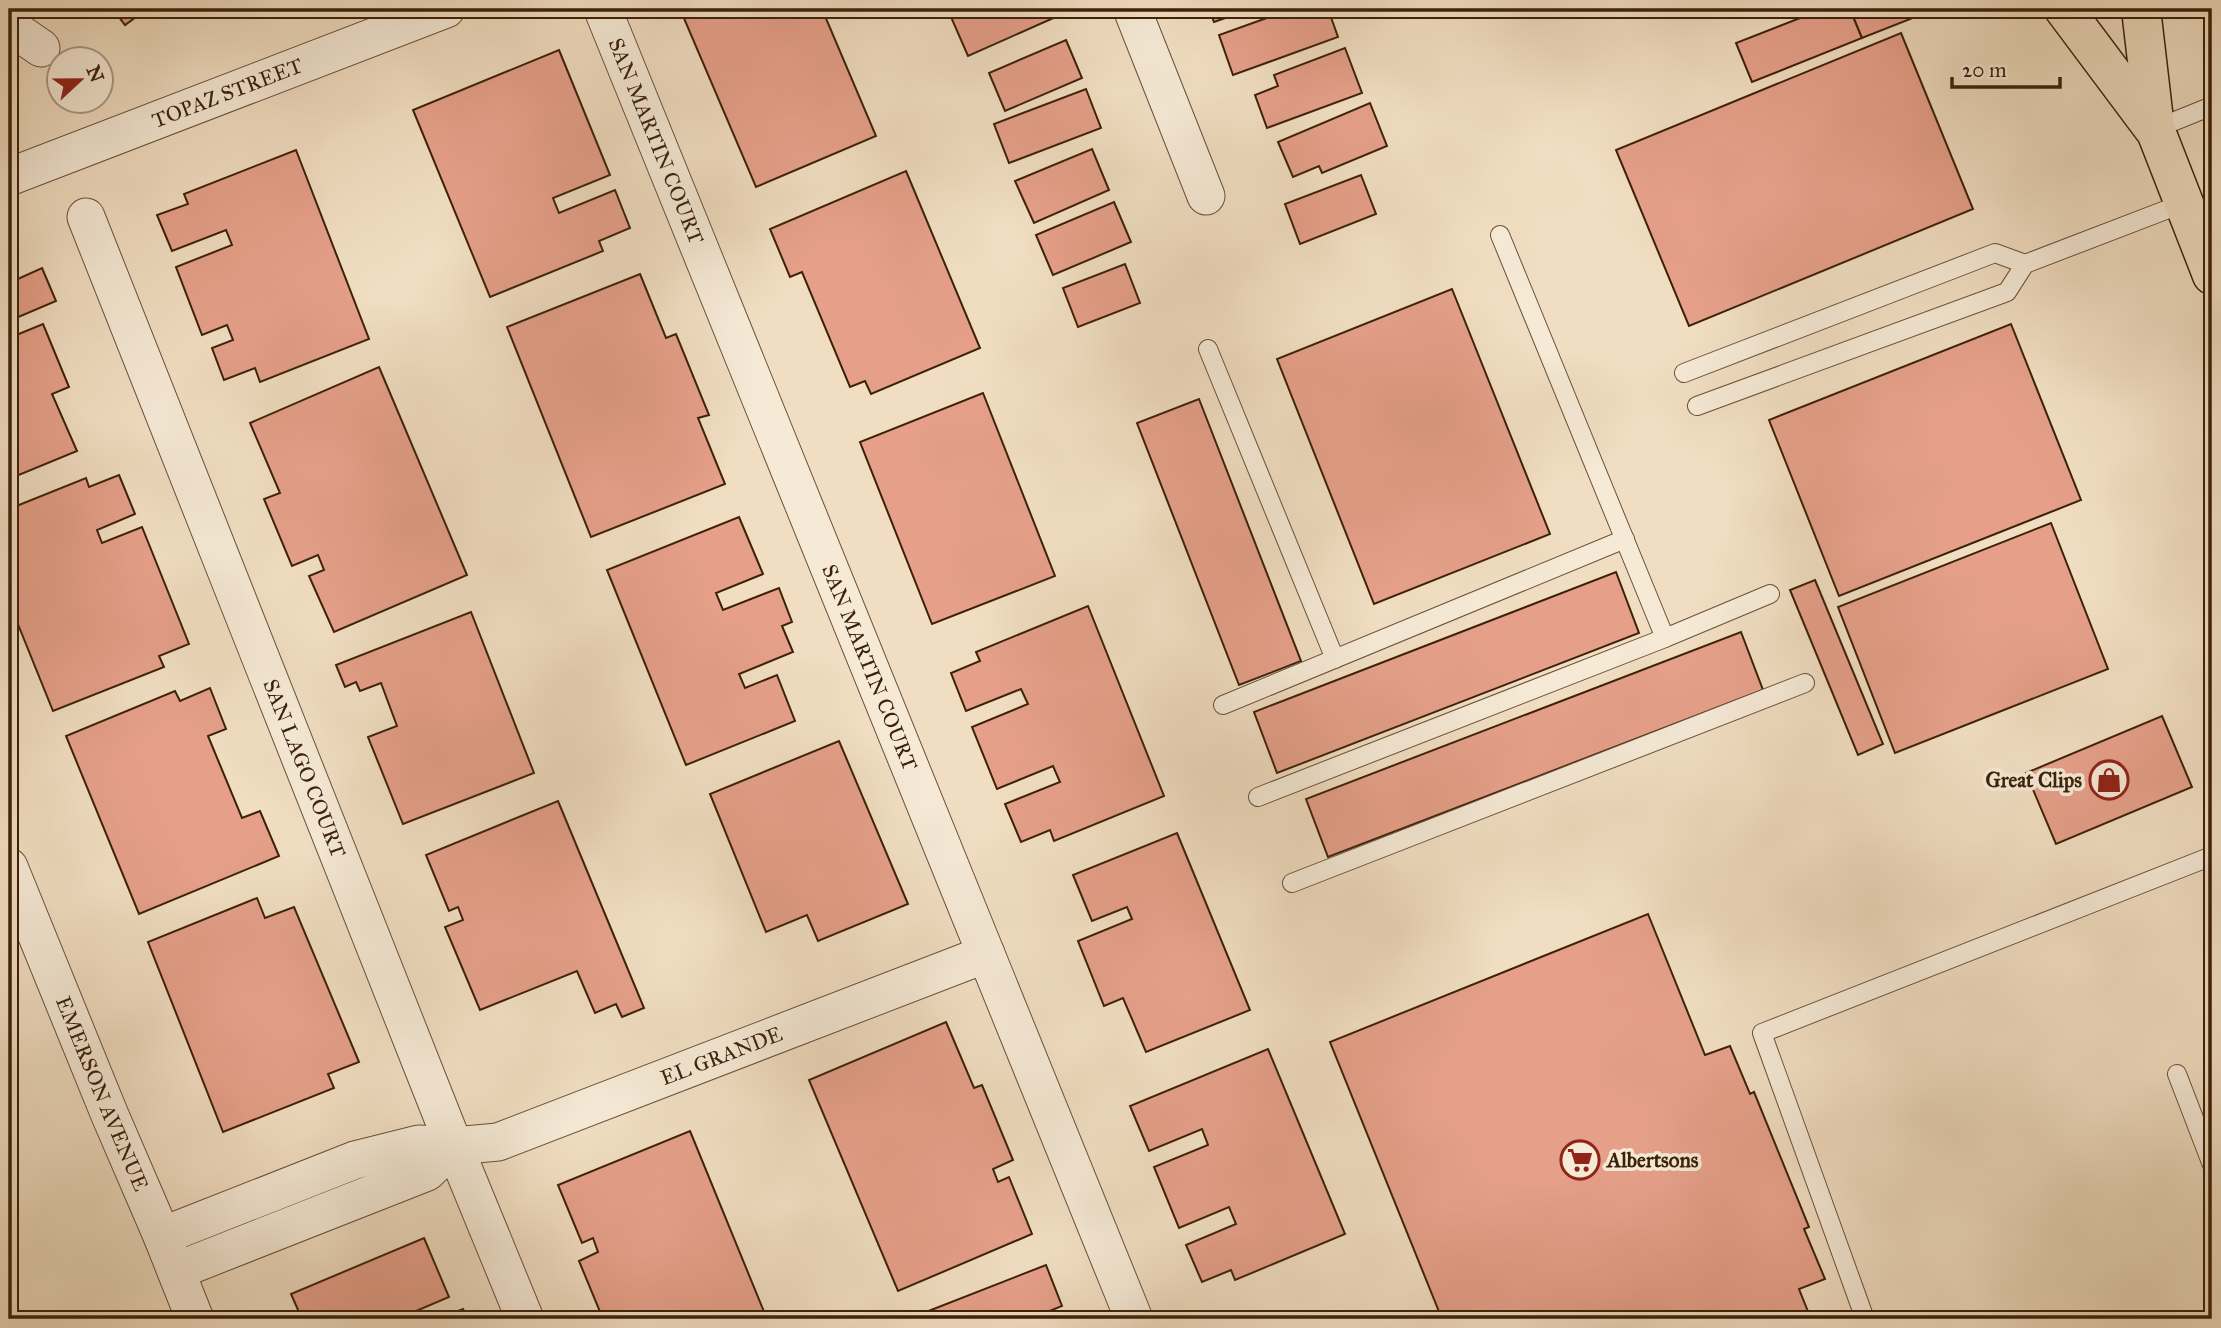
<svg xmlns="http://www.w3.org/2000/svg" width="2221" height="1328" font-family="'IM FELL Great Primer',serif">
	<style>
		.building { fill: #e6a08a; stroke: #3c2109; stroke-width: 2 }
		.lines { fill: none; stroke-linecap: round; stroke-linejoin: round }
		.lane-casing { stroke: #695037; stroke-width: 20 }
		.street-casing { stroke: #695037; stroke-width: 39 }
		.primary-casing { stroke: #3c2109; stroke-width: 41 }
		.lane { stroke: #f6ead7; stroke-width: 18 }
		.street { stroke: #f6ead7; stroke-width: 37 }
		.primary { stroke: #f1dec2; stroke-width: 38 }
		.labels { text-anchor: middle; dominant-baseline: central; stroke-width: 7; stroke-linejoin: round; paint-order: stroke }
		.street-label { font-size: 21px; fill: #3c2109; stroke: #f6ead7 }
		.poi-label { font-size: 21px; font-weight: bold; fill: #3c2109; stroke: #f6ead7; text-anchor: end }
	</style>
	<rect width="100%" height="100%" fill="#f1dec2"/>
	<filter id="stains"><feTurbulence type="fractalNoise" baseFrequency=".00286" numOctaves="4"/><feColorMatrix values="0 0 0 0 .2 0 0 0 0 .09 0 0 0 0 .02 0 0 0 .5 -.17"/></filter>
	<radialGradient id="worn" r=".72"><stop offset=".6" stop-color="#630" stop-opacity="0"/><stop offset="1" stop-color="#630" stop-opacity=".3"/></radialGradient>
	<!-- building -->
	<g class="building">
		<polygon points="113,9 147,9 125,25"/>
		<polygon points="680,9 822,9 876,136 756,187"/>
		<polygon points="970,9 1054,9 1058,16 968,56 951,17"/>
		<polygon points="1209,9 1251,9 1214,22"/>
		<polygon points="1292,9 1328,9 1338,37 1233,75 1219,35"/>
		<polygon points="1823,9 1850,9 1862,38 1752,82 1736,43"/>
		<polygon points="1850,9 1921,9 1923,14 1862,38"/>
		<polygon points="1901,33 1973,209 1689,326 1616,150"/>
		<polygon points="1066,40 1082,78 1005,111 989,73"/>
		<polygon points="1345,48 1362,93 1267,128 1255,95 1278,86 1274,75"/>
		<polygon points="559,50 610,175 553,198 559,213 615,190 630,228 599,241 603,251 490,297 413,110"/>
		<polygon points="1086,89 1101,128 1009,163 994,124"/>
		<polygon points="1370,103 1387,146 1322,173 1319,166 1293,177 1278,142"/>
		<polygon points="1092,149 1109,190 1034,223 1015,181"/>
		<polygon points="296,150 369,339 260,382 255,368 224,380 212,348 233,340 227,325 202,335 176,267 232,245 226,230 172,251 157,215 188,204 184,194"/>
		<polygon points="906,171 980,348 871,394 865,381 850,387 802,272 790,277 770,229"/>
		<polygon points="1361,175 1376,214 1300,244 1285,204"/>
		<polygon points="1114,202 1131,242 1053,275 1036,235"/>
		<polygon points="1125,264 1140,303 1078,327 1063,288"/>
		<polygon points="42,268 56,301 9,321 9,283"/>
		<polygon points="640,274 666,338 676,334 709,415 698,418 725,484 591,537 507,327"/>
		<polygon points="1452,289 1550,534 1374,604 1277,359"/>
		<polygon points="43,324 69,387 52,394 77,451 9,479 9,338"/>
		<polygon points="2011,324 2081,500 1839,596 1769,420"/>
		<polygon points="379,367 467,575 334,632 309,576 324,570 318,555 292,566 264,499 280,493 250,423"/>
		<polygon points="983,393 1055,576 932,624 860,442"/>
		<polygon points="1199,399 1301,661 1239,685 1137,423"/>
		<polygon points="119,475 135,514 97,530 102,543 142,527 189,644 159,656 164,667 53,711 9,602 9,509 86,478 89,487"/>
		<polygon points="739,517 763,574 716,593 723,610 779,588 792,622 782,626 793,652 739,674 745,688 777,675 795,721 686,765 607,570"/>
		<polygon points="2051,523 2108,669 1895,753 1838,607"/>
		<polygon points="1616,572 1639,633 1277,773 1254,712"/>
		<polygon points="1815,580 1883,744 1858,755 1790,590"/>
		<polygon points="1088,606 1164,796 1054,841 1050,830 1021,842 1005,804 1060,782 1053,766 997,789 972,727 1028,704 1021,689 966,711 951,673 980,661 976,652"/>
		<polygon points="471,612 534,773 403,824 368,737 397,726 381,683 360,691 356,682 345,687 336,665"/>
		<polygon points="1741,632 1763,690 1328,857 1306,799"/>
		<polygon points="210,688 226,729 208,736 242,818 260,811 279,856 139,914 66,736 175,691 180,701"/>
		<polygon points="2162,716 2192,787 2056,844 2026,773"/>
		<polygon points="839,741 908,904 818,941 807,915 766,932 710,794"/>
		<polygon points="558,801 644,1008 622,1017 616,1004 595,1013 577,971 480,1010 445,927 463,920 458,907 449,911 426,855"/>
		<polygon points="1177,833 1250,1010 1146,1052 1123,998 1104,1006 1078,941 1132,919 1127,907 1092,921 1073,875"/>
		<polygon points="257,898 265,918 294,907 359,1062 328,1074 334,1088 223,1132 148,942"/>
		<polygon points="1648,914 1705,1055 1730,1046 1750,1094 1754,1092 1809,1227 1804,1229 1825,1279 1799,1289 1811,1319 1442,1319 1330,1042"/>
		<polygon points="946,1022 974,1088 982,1085 1013,1160 993,1169 998,1182 1009,1177 1032,1234 898,1291 809,1080"/>
		<polygon points="1268,1049 1345,1234 1235,1280 1231,1270 1202,1282 1186,1245 1236,1224 1229,1207 1179,1228 1154,1167 1208,1145 1202,1129 1149,1151 1130,1106"/>
		<polygon points="690,1131 767,1319 603,1319 579,1261 598,1252 593,1238 582,1243 558,1185"/>
		<polygon points="424,1238 449,1297 402,1317 403,1319 302,1319 291,1294"/>
		<polygon points="1046,1265 1062,1306 1030,1319 908,1319"/>
		<polygon points="463,1309 468,1319 438,1319"/>
	</g>
	<g class="lines">
		<!-- lane casing -->
		<g class="lane-casing">
			<g id="lane">
				<polyline points="2155,129 2212,106"/>
				<polyline points="1500,235 1665,638 1770,594"/>
				<polyline points="1208,349 1335,659"/>
				<polyline points="1684,373 1995,253 2025,264"/>
				<polyline points="1697,406 2007,292 2025,264 2184,203"/>
				<polyline points="1223,705 1625,539"/>
				<polyline points="1258,797 1665,638"/>
				<polyline points="1292,883 1805,683"/>
				<polyline points="2177,1074 2212,1165"/>
				<polyline points="1865,1319 1762,1033 2212,856"/>
			</g>
		</g>
		<!-- street casing -->
		<g class="street-casing">
			<g id="street">
				<polyline points="1132,9 1206,196"/>
				<path id="s1" d="M605 15 1134 1319"/>
				<polyline points="9,26 41,48"/>
				<path id="s2" d="M9 177 446 9"/>
				<path id="s3" d="M86 217 454 1146 525 1319"/>
				<path id="s4" d="M9 867 109 1113 162 1236 195 1319"/>
				<path id="s5" d="M162 1236 355 1160 419 1144 454 1146 498 1142 986 954"/>
				<polyline points="176,1271 427,1172 454,1146"/>
			</g>
		</g>
		<!-- primary casing -->
		<g class="primary-casing">
			<g id="primary">
				<polyline points="2064,9 2153,128"/>
				<polyline points="2141,9 2155,129 2212,275"/>
			</g>
		</g>
		<!-- lane -->
		<use href="#lane" class="lane"/>
		<!-- street -->
		<use href="#street" class="street"/>
		<!-- primary -->
		<use href="#primary" class="primary"/>
	</g>
	<!-- icons -->
	<defs>
		<g id="shop-ring" transform="scale(2.0125)"><circle r="9.5" fill="#f6ead7" stroke="#8f2418" stroke-width="1.5"/><path d="M-5-2.5h2.3a2.7 3.5 0 0 1 5.4 0H5L5.5 6h-11ZM-1.5-2.5h3a1.5 2.3 0 0 0-3 0Z" fill="#8f2418"/></g>
		<g id="supermarket-ring" transform="scale(2.0125)"><circle r="9.5" fill="#f6ead7" stroke="#8f2418" stroke-width="1.5"/><path d="M-6-5.5h2.5l.6 2H6L4.5 2H-2.5L-4.4-4H-6ZM-1.5 3.2a1.3 1.3 0 1 0 .1 0ZM3 3.2a1.3 1.3 0 1 0 .1 0Z" fill="#8f2418"/></g>
	</defs>
	<g fill-rule="evenodd">
		<use href="#shop-ring" x="2109" y="780"/>
		<use href="#supermarket-ring" x="1580" y="1160"/>
	</g>
	<g class="labels">
		<!-- street labels -->
		<g class="street-label">
			<text stroke="none"><textPath href="#s2" startOffset="234">TOPAZ STREET</textPath></text>
			<text stroke="none"><textPath href="#s1" startOffset="136">SAN MARTIN COURT</textPath></text>
			<text stroke="none"><textPath href="#s1" startOffset="704">SAN MARTIN COURT</textPath></text>
			<text stroke="none"><textPath href="#s3" startOffset="593">SAN LAGO COURT</textPath></text>
			<text stroke="none"><textPath href="#s5" startOffset="592">EL GRANDE</textPath></text>
			<text stroke="none"><textPath href="#s4" startOffset="245">EMERSON AVENUE</textPath></text>
		</g>
		<!-- poi labels -->
		<g class="poi-label">
			<text x="2082" y="780">Great Clips</text>
			<text x="1607" y="1160" text-anchor="start">Albertsons</text>
		</g>
	</g>
	<!-- margin -->
	<rect width="2221" height="1328" fill="none" stroke="#f1dec2" stroke-width="35"/>
	<rect x="10" y="10" width="2200" height="1307" fill="none" stroke="#3c2109" stroke-width="3.5"/>
	<rect x="18" y="18" width="2186" height="1293" fill="none" stroke="#3c2109" stroke-width="2"/>
	<!-- north arrow -->
	<g transform="translate(80 80) rotate(68)"><circle r="33" fill="#f6ead7" stroke="#ac9a85" stroke-width="2"/>
	<path d="M0-5L12 26L0 18L-12 26Z" fill="#8f2418"/>
	<text y="-10" font-size="19" font-weight="bold" text-anchor="middle" fill="#3c2109">N</text>
	</g>
	<!-- scale -->
	<path d="M1952 77v10h108v-10" fill="none" stroke="#3c2109" stroke-width="3.5"/>
	<text x="1962" y="77" font-size="21" fill="#3c2109" stroke="#f6ead7" stroke-width="5" paint-order="stroke">20 m</text>
	<rect width="100%" height="100%" filter="url(#stains)"/>
	<rect width="100%" height="100%" fill="url(#worn)"/>
</svg>
